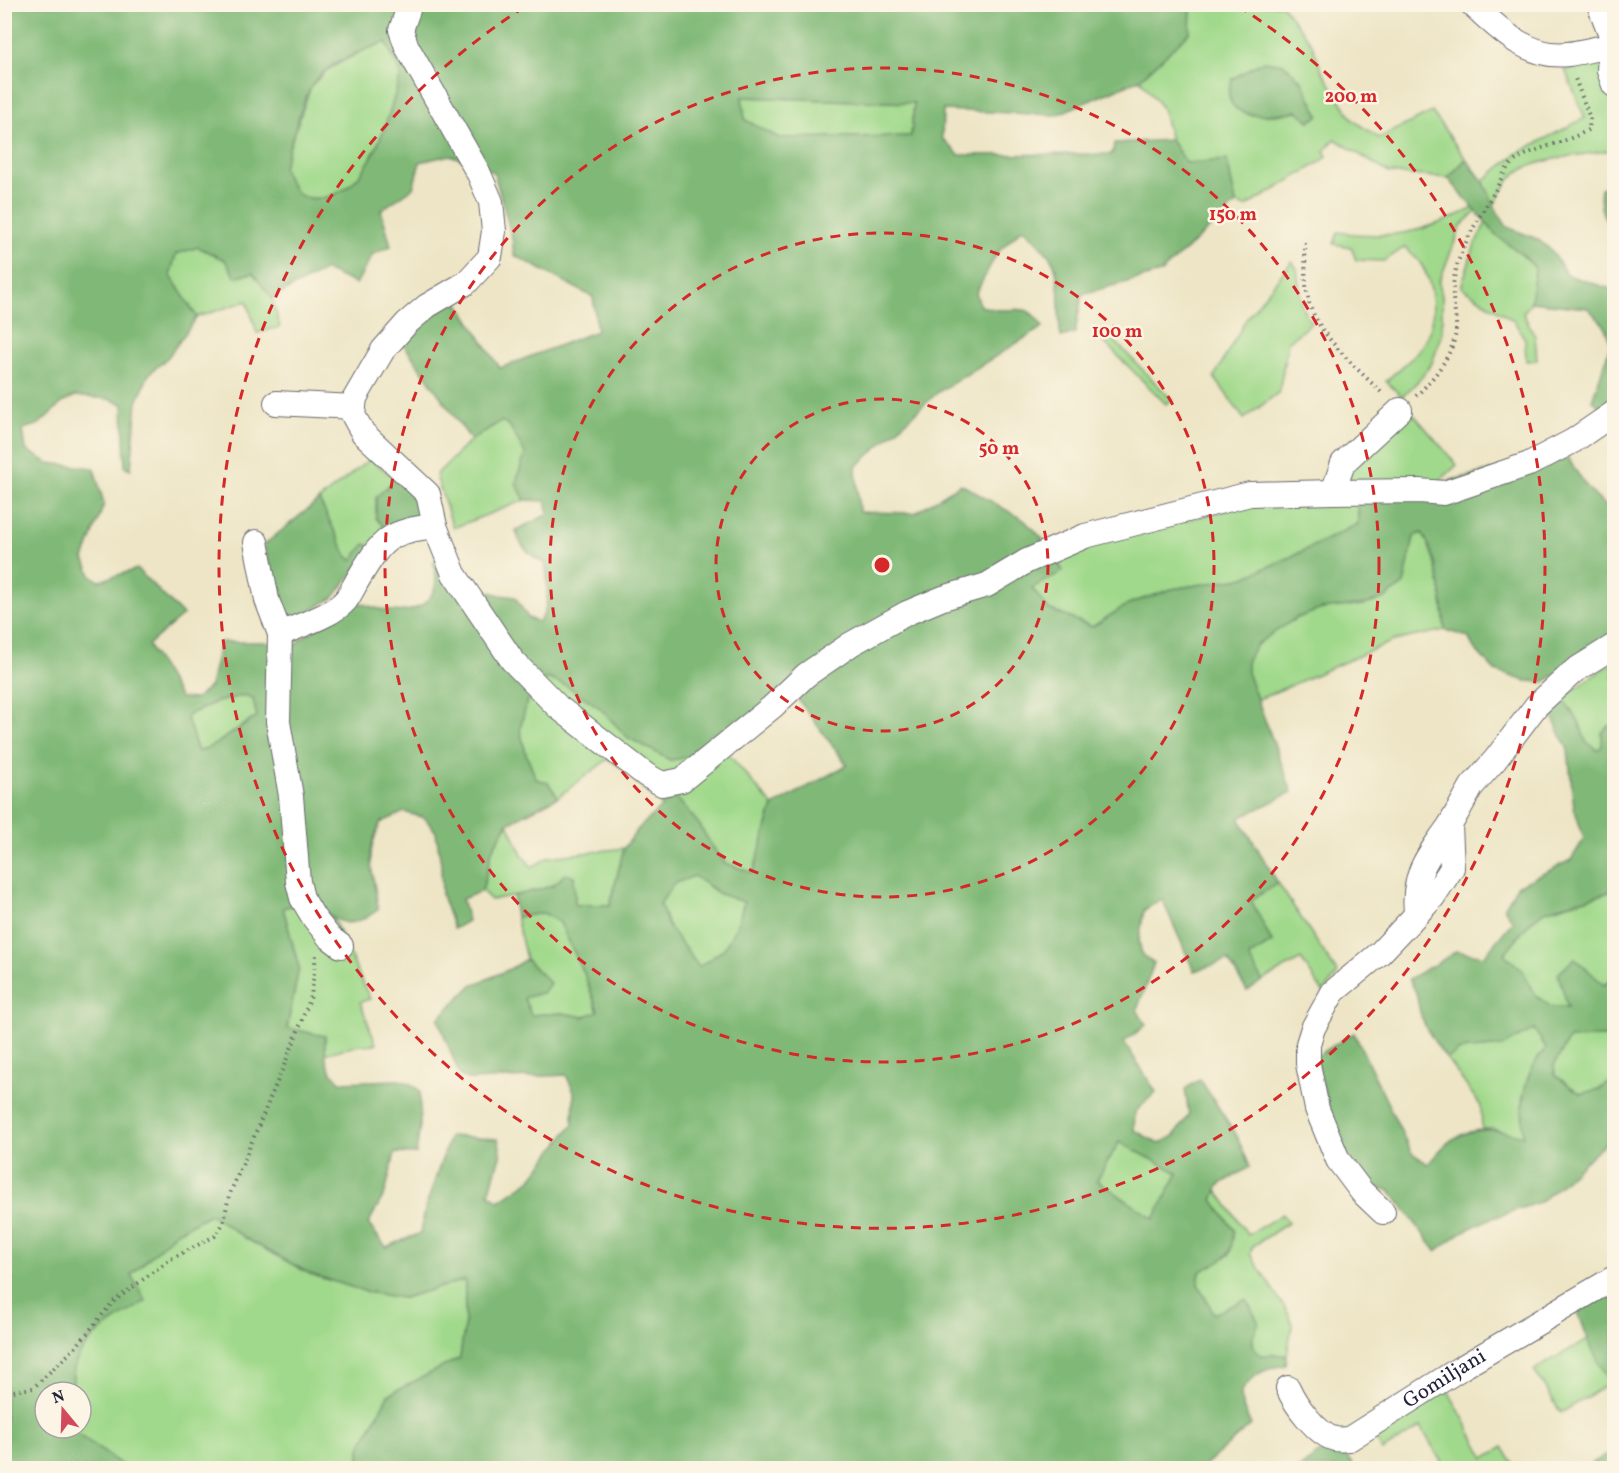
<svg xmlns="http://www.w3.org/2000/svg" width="1619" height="1473" font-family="Vollkorn,serif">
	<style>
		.green { fill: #a0d98b; stroke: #617e63; stroke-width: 1.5; fill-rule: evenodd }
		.forest { fill: #80b977; stroke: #516e59; stroke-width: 1.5; fill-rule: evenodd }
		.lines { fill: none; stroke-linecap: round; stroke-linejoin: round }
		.minor-casing { stroke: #69666b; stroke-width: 26 }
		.path { stroke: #69666b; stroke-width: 4; stroke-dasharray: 1.5 4.5; stroke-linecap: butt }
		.minor { stroke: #fff; stroke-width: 24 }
		.ring { fill: none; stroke: #d62828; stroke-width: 3; stroke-dasharray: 10 8 }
		.labels { text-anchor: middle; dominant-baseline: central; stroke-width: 5; stroke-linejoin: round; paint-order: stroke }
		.street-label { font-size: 21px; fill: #22223b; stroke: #fcf5e5 }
		.centre { fill: #d62828; stroke: #fcf5e5; stroke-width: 3 }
		.ring-label { font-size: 18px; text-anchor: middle; font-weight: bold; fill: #d62828; stroke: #fcf5e5; stroke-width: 5; stroke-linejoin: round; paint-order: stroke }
	</style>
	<rect width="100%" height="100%" fill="#fcf5e5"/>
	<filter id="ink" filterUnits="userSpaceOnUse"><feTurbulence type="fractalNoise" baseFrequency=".0167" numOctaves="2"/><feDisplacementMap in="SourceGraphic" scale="12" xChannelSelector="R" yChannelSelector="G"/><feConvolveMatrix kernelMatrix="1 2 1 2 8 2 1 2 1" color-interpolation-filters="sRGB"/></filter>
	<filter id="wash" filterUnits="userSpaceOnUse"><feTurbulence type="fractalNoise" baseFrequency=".008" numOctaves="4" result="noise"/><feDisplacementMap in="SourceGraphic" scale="24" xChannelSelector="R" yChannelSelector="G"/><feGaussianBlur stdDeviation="1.35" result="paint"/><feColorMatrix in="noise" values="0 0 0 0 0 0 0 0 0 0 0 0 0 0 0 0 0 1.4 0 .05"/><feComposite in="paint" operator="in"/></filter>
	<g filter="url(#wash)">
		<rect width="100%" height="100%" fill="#ede5c5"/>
		<!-- green -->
		<g class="green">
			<path d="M1191 5H1282L1312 44 1322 71 1353 120 1379 138 1432 112 1466 159 1448 178 1389 173 1335 139 1324 151 1327 156 1322 161 1246 207 1236 204 1227 161 1186 164 1171 140 1162 108 1140 79 1190 32ZM1302 81 1310 121 1297 111 1276 115H1250L1236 108Z"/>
			<path d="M386 42 401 75C387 117 373 191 322 198 295 201 293 189 282 168L311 86 327 70 366 49Z"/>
			<path d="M1614 61V150C1588 154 1536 158 1515 174 1507 181 1500 196 1494 205L1483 181 1516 154 1585 118 1565 70Z"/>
			<polygon points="742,97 914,103 911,136 779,138 745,120"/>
			<path d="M1474 208 1477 211 1461 226 1439 282 1442 296V334L1432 363 1419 380 1402 397 1386 381C1400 368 1416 357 1425 341 1438 319 1434 285 1421 264 1417 258 1410 253 1405 247L1384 261 1356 260 1351 247 1334 244 1338 232C1393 240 1424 232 1474 208Z"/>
			<path d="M1486 223C1501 240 1520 251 1535 268L1531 302 1523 313 1535 336 1537 360 1526 361 1525 339 1514 321 1461 287 1475 244Z"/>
			<polygon points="198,247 225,260 236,277 253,273 272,298 280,327 257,333 247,301 197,317 170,275 176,254"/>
			<polygon points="1292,261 1297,269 1302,307 1311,323 1288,342 1279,392 1244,419 1214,377 1247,318"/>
			<polygon points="1104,330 1172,400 1166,404 1096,334"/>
			<polygon points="1407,413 1415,416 1457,465 1434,486 1348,487 1350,468"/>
			<polygon points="501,421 509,424 526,453 516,483 525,500 453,528 436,475 471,440"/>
			<polygon points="370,459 396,479 386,530 352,560 347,556 319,500"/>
			<polygon points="1358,502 1358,524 1293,556 1242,578 1172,589 1128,604 1093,627 1048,609 1031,587 1063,571 1055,558 1090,543 1252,504"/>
			<path d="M1423 533C1438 557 1443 601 1445 630L1393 641 1257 700C1253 689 1243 673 1247 660 1253 639 1301 614 1322 609 1337 605 1353 608 1368 604 1383 601 1392 593 1404 584L1414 535Z"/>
			<polygon points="1614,662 1614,729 1610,725 1602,746 1597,750 1586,742 1579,722 1563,699 1587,680"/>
			<polygon points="547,678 567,686 600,708 627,737 670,760 699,756 718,742 773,806 753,873 725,863 674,795 662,806 624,769 608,759 558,797 548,783 536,779 526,754 520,730 527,700"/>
			<polygon points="246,695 253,699 257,716 214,745 198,752 186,716 216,702"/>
			<polygon points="508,823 522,855 532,867 549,857 624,848 610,905 575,905 574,876 537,891 491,900 482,891 492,850"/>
			<polygon points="694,876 720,894 744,902 738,923 724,949 699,967 668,926 660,904 673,884"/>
			<polygon points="1614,882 1614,979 1568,1007 1551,1007 1534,994 1523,971 1504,954 1531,921 1544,911 1609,892"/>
			<polygon points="1278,883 1338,974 1323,992 1301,959 1262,981 1248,957 1272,942 1251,900"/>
			<polygon points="311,900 334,920 370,999 360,1002 376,1044 353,1046 325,1054 325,1036 287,1028 299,968 283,908"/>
			<polygon points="544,913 560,923 584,973 598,1012 584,1017 562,1013 531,1015 523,998 549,983 526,959 516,917"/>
			<polygon points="1533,1028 1547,1048 1537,1059 1522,1099 1523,1136 1492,1129 1482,1129 1481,1106 1447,1059 1460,1050 1503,1046"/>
			<polygon points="1614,1036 1614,1080 1600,1089 1581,1094 1555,1075 1554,1065 1569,1039"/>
			<polygon points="1120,1141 1178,1173 1154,1219 1096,1180"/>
			<polygon points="1217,1190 1248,1235 1282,1214 1288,1223 1253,1246 1250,1254 1290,1316 1292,1326 1287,1355 1260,1355 1254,1349 1252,1336 1214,1314 1198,1284 1200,1272 1230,1254 1234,1230 1213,1200"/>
			<path d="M210 1214 247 1239 310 1274 367 1292 403 1298 465 1280V1322L460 1358 388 1395 360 1448V1468H126L74 1431V1428H81V1392H73C73 1386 72 1379 73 1373 78 1339 119 1319 145 1301L131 1275 175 1233Z"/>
			<polygon points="1588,1339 1610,1383 1561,1413 1534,1370"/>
			<polygon points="1445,1385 1485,1458 1503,1447 1516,1468 1445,1468 1421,1427 1382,1451 1373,1432"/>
		</g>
		<!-- forest -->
		<g class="forest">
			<path d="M5 5H1191L1190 32 1140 79 1056 115 943 110 942 138 959 155 1112 154 1115 143 1171 140 1186 163 1227 160 1236 204 1160 273 1082 294 1075 333 1061 337C1057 317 1062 276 1052 260 1045 249 1032 237 1023 228L997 253 976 293 980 306C986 307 992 309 998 310 1022 311 1027 303 1043 327L938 392 856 467 859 512 915 513 961 484 1024 520 1041 537 1063 571 1032 588 1048 609 1092 627 1128 604 1172 589 1242 578 1293 556 1358 524V502L1565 453C1580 478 1590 496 1614 512V636L1544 682 1526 681 1495 671 1474 648 1468 637 1445 630C1443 601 1438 557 1422 533L1414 536 1404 584 1385 598 1367 604 1322 609 1296 618 1257 644 1247 660V672L1292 792 1239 818 1278 883 1251 900 1272 942 1249 957 1262 981 1247 991 1228 960 1194 971 1162 899 1144 910 1139 941 1142 955 1154 963 1137 1010 1146 1025 1124 1042 1156 1092 1135 1112 1134 1130 1159 1144 1174 1136 1189 1115 1185 1089 1200 1079 1237 1136 1250 1167 1219 1185 1213 1200 1234 1230C1231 1261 1225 1257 1200 1272L1198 1284 1214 1314 1246 1299 1259 1323C1252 1336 1249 1344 1260 1355H1287L1286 1365C1263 1369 1255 1373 1241 1392L1242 1405 1251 1425 1205 1465 1206 1468H360V1448L388 1395 460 1358 465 1322V1280L403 1298 367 1292 310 1274 247 1239 210 1214 175 1233 131 1275 146 1301C119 1319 78 1338 73 1373 72 1379 73 1386 73 1392H45V1428H74V1431L126 1468H5ZM386 42 401 75C387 117 373 191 322 198 295 201 293 189 283 168 291 144 299 109 311 87 322 65 363 50 386 42ZM742 97 914 103 911 136 779 138 745 120ZM450 155 494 172 512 237 514 255 593 297 597 331 500 368 456 299 421 321 402 342 471 440 501 421 509 425 525 453 516 483 525 500 546 501 549 514 516 530C519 547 532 557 546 564 547 581 551 608 539 622L528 618 515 597 500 595 484 590 442 558 434 562C435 571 438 582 434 590 420 621 382 612 358 602L303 637 292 649 264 642H220L210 686 196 699 180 698 148 645 183 615 137 569 99 581 91 575 84 559 104 504 94 468 48 463 26 450 23 429 39 424 62 403 75 396 109 399 123 404 125 467 131 469 137 402 149 374 168 357 197 317 170 275 176 254 198 247 225 260 235 277 253 273 272 298 325 270 356 284 373 254 391 246 381 210 413 188 420 162ZM547 678 567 686 600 708 627 737 670 760 699 756 797 698 847 765 773 806 753 873 725 863 712 846 699 824 674 795 639 828 624 848 610 905H575L574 876 565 874 553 886 513 896 516 917 544 913 560 923 584 973 598 1011 584 1017 562 1013 531 1015 524 998 544 992 550 983 526 959 510 969 471 986 438 1019 460 1076 471 1080 566 1075 574 1092 573 1124 530 1180 499 1201 489 1194 501 1152 498 1139 450 1136 425 1209 421 1233 386 1247 368 1224 385 1193 395 1153 416 1154 420 1125V1091L409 1083 399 1080 340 1082C324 1065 325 1059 325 1036L287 1028 299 968 283 908 311 900C338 922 346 933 378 910 377 890 368 867 372 846 374 838 378 830 380 823L404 812 425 818 436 832 441 864 442 895 454 929 468 921 462 899 482 891 492 850 508 823 558 797 548 783 536 779 526 754 520 730 527 701ZM245 695 253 699 257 717 214 745 198 752 186 716 216 702ZM694 876 720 894 744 902 738 923 724 949 699 967 668 926 660 904 673 884ZM1119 1142 1178 1173 1154 1219 1097 1180Z"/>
			<path d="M1263 61 1284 64 1302 81 1319 116 1310 121 1297 111C1279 114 1229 124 1229 93 1229 89 1231 83 1232 79Z"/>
			<polygon points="1466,159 1483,181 1498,213 1507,227 1537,239 1552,251 1567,275 1614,290 1614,404 1604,410 1592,400 1611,344 1604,325 1588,308 1531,302 1535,268 1522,254 1497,236 1448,178"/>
			<path d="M1614 184V237C1605 219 1598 209 1601 188Z"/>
			<polygon points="396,479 415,495 424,517 386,530 376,518 376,497"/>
			<polygon points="319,500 347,556 352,560 365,544 372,549 333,598 297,618 288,616 281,609 264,545"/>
			<path d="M1563 699 1579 722 1586 742 1597 750 1602 746V732L1610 725 1614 729V882L1609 892 1544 911 1531 921 1504 954 1523 971 1534 994 1551 1007H1568L1558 974 1575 958 1604 985 1614 979V1036L1569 1039 1554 1065 1555 1075 1581 1094 1600 1089 1614 1080V1135L1542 1201 1487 1220 1462 1232 1436 1251 1390 1190 1367 1186 1347 1159 1328 1107 1315 1057 1354 1033 1411 1152 1428 1164C1436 1156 1445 1142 1455 1138 1479 1125 1499 1130 1523 1136 1522 1101 1521 1076 1546 1048L1534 1029 1503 1046 1460 1050 1447 1059C1437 1046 1424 1028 1420 1012 1416 995 1419 996 1409 979 1425 969 1441 962 1456 951L1484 956 1513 921 1504 908 1517 886 1571 860 1584 839 1574 807 1568 750 1550 712Z"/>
			<polygon points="1614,1289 1614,1390 1592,1350 1578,1312"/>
			<polygon points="1329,1447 1340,1448 1355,1468 1299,1468"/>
			<polygon points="1614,1451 1614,1468 1583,1468 1611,1453"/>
		</g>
	</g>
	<g filter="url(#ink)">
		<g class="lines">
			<!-- minor casing -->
			<g class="minor-casing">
				<g id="minor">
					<path d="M1472 4C1499 29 1528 59 1568 54 1584 52 1599 47 1614 46"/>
					<polyline points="1599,4 1611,35 1609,71 1614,85"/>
					<polyline points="276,403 354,407"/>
					<polyline points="1333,492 1343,463 1400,410"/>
					<polyline points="435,526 454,574 512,660 558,707 646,775 662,784 682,780 772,707 806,675 851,644 907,613 943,598 987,585 1027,561 1085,536 1250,494 1333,492 1419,491 1444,493 1529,464 1573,441 1614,413"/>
					<polyline points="256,542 267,600 280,634"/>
					<path d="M1416 915C1412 874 1427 857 1450 825"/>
					<path d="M341 946 329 937 314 918 302 898 298 882 291 796 278 722 280 634C300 625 332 616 346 600 351 593 355 584 360 576 383 538 390 531 435 526L428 494 363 433 353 415 355 398 383 350 407 323 427 306 466 283 490 257 494 231 491 202 479 174 407 47 401 30 410 4"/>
					<polyline points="1383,1212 1362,1192 1338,1160 1317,1109 1308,1064 1308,1044 1313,1028 1333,992 1380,953 1433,897 1452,868 1450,825 1472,786 1495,760 1536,706 1574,671 1614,646"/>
					<path id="s1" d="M1288 1388C1295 1404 1317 1435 1335 1439 1339 1440 1345 1439 1349 1439L1461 1368 1614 1278"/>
				</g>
			</g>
			<!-- path -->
			<g class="path">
				<path d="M1305 243C1306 265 1303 293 1313 313 1326 342 1361 372 1384 395"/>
				<path d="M1416 396C1432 381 1454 354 1456 330 1457 317 1452 303 1453 289 1454 254 1479 219 1496 189 1500 182 1504 171 1510 165 1527 148 1567 144 1589 129L1590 118 1574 76"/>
				<polyline points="4,1384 13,1391 33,1388 75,1348 113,1302 169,1260 215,1236 223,1224 229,1196 293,1044 311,996 316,955"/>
			</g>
			<!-- minor -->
			<use href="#minor" class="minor"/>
		</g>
	</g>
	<!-- distance rings -->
	<g class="ring">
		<circle cx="882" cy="565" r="166"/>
		<circle cx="882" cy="565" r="332"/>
		<circle cx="882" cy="565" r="497"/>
		<path d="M1238 6A663 663 0 1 1 526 6"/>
	</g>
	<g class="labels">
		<!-- street labels -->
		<g class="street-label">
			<text stroke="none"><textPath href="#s1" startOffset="198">Gomiljani</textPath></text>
		</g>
	</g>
	<circle cx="882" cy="565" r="9" class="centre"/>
	<g class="ring-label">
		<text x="1351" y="102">200 m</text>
		<text x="1233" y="220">150 m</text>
		<text x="1117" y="337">100 m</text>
		<text x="999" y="454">50 m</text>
	</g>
	<!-- margin -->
	<rect width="1619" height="1473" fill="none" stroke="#fcf5e5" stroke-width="24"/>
	<!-- north arrow -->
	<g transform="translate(63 1410) rotate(341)"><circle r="28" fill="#fcf5e5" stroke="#a5a1a1" stroke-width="1.5"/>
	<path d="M0-4.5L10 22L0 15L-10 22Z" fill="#d1495b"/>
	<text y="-9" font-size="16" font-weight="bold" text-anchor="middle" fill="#22223b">N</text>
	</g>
</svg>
